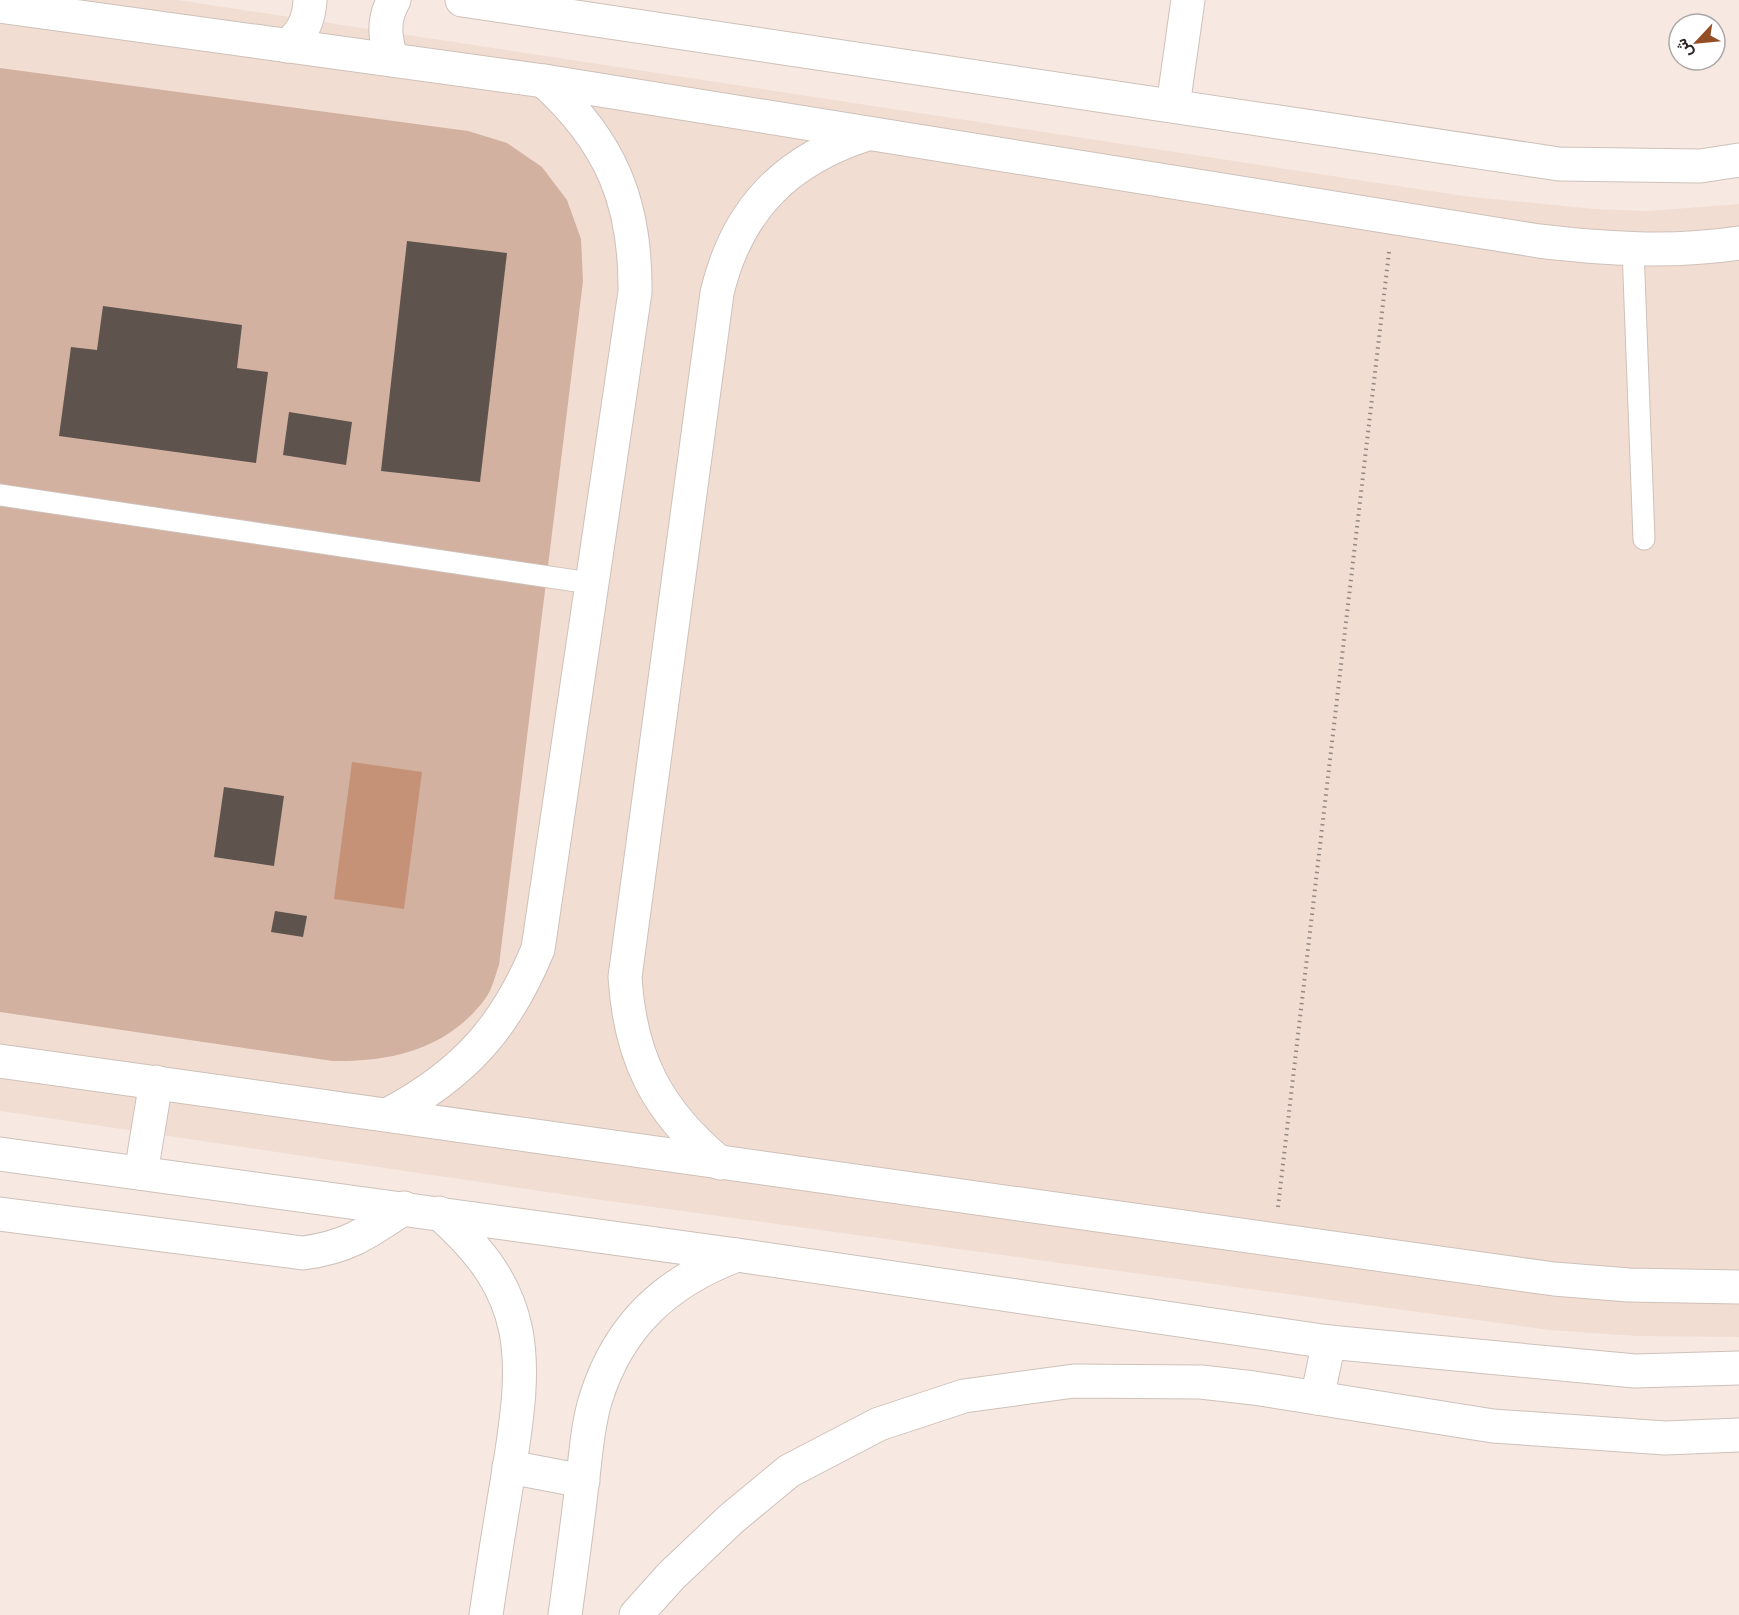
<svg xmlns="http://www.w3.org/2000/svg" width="1739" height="1615" font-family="'Archivo Narrow',Vazirmatn,sans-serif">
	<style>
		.built { fill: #f2ddd2 }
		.green { fill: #d2b1a1 }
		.water { fill: #c69277 }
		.building { fill: #5e534d }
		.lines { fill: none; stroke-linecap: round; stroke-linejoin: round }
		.lane-casing { stroke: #cec1ba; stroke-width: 23 }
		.street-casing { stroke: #cec1ba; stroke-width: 35 }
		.secondary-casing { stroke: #cec1ba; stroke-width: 35 }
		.path { stroke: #938984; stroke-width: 4; stroke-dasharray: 1.5 4.5; stroke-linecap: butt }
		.lane { stroke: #fff; stroke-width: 21 }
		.street { stroke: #fff; stroke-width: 33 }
		.secondary { stroke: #fff; stroke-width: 33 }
	</style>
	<rect width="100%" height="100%" fill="#f7e9e2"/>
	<!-- built -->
	<polygon class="built" points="0,0 178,0 1464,196 1595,209 1648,211 1739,204 1739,1337 1636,1336 1549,1330 594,1199 0,1111"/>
	<!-- green -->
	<path class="green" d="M0 68 468 131 507 143 542 167 567 200 581 239 583 281 499 965C495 976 492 990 485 999 448 1049 391 1062 333 1061L0 1012Z"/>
	<!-- water -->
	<polygon class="water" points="352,762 422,772 404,909 334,899"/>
	<!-- building -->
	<g class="building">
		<polygon points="407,241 507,253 480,482 381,471"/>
		<polygon points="103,306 242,325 237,368 268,372 256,463 59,436 71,347 97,350"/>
		<polygon points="289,412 352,422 346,465 283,455"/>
		<polygon points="224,787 284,796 274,866 214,857"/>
		<polygon points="275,911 307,916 303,937 271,932"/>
	</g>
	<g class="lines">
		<!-- lane casing -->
		<g class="lane-casing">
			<g id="lane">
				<polyline points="1633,249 1644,539"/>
				<polyline points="0,495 590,583"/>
			</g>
		</g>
		<!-- street casing -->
		<g class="street-casing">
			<g id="street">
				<polyline points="1173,106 1188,0"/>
				<path d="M389 1114C464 1074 506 1027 538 949L635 292C636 202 611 142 544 81"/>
				<path d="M720 1163C657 1111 630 1058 625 977L717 293C737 209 786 160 867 134"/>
				<path d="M0 1214 303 1253C348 1247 367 1233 404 1208"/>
				<polyline points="636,1615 671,1576 731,1519 789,1471 879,1424 964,1396 1074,1381 1201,1382 1254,1388 1493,1426 1665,1438 1739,1435"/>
			</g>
		</g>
		<!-- secondary casing -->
		<g class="secondary-casing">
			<g id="secondary">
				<polyline points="462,0 1559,164 1700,166 1739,160"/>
				<path d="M0 6 544 81 1539 241C1606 249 1672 253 1739 243"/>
				<path d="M287 46C303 33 309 20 310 0"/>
				<path d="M392 60C385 40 382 20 394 0"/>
				<polyline points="0,1061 1554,1279 1629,1285 1739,1287"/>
				<polyline points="0,1154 737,1255 1329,1342 1635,1371 1739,1368"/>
				<polyline points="141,1173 156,1082"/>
				<path d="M439 1213C532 1294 527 1357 509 1470 501 1518 493 1567 486 1615"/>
				<polyline points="1317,1398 1329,1342"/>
				<polyline points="509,1467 583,1481"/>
				<path d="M565 1615C571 1571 577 1528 582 1484 586 1456 587 1426 596 1398 619 1325 666 1282 737 1255"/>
			</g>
		</g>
		<!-- path -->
		<polyline class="path" points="1278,1207 1389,252"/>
		<!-- lane -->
		<use href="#lane" class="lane"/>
		<!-- street -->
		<use href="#street" class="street"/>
		<!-- secondary -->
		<use href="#secondary" class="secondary"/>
	</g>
	<!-- north arrow -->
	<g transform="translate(1697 42) rotate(244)"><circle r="28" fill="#ffffff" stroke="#aaa8a7" stroke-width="1.5"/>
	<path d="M0-4.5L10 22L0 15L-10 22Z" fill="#944e26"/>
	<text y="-9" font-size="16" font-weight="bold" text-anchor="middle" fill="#2b2624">ش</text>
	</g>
</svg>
